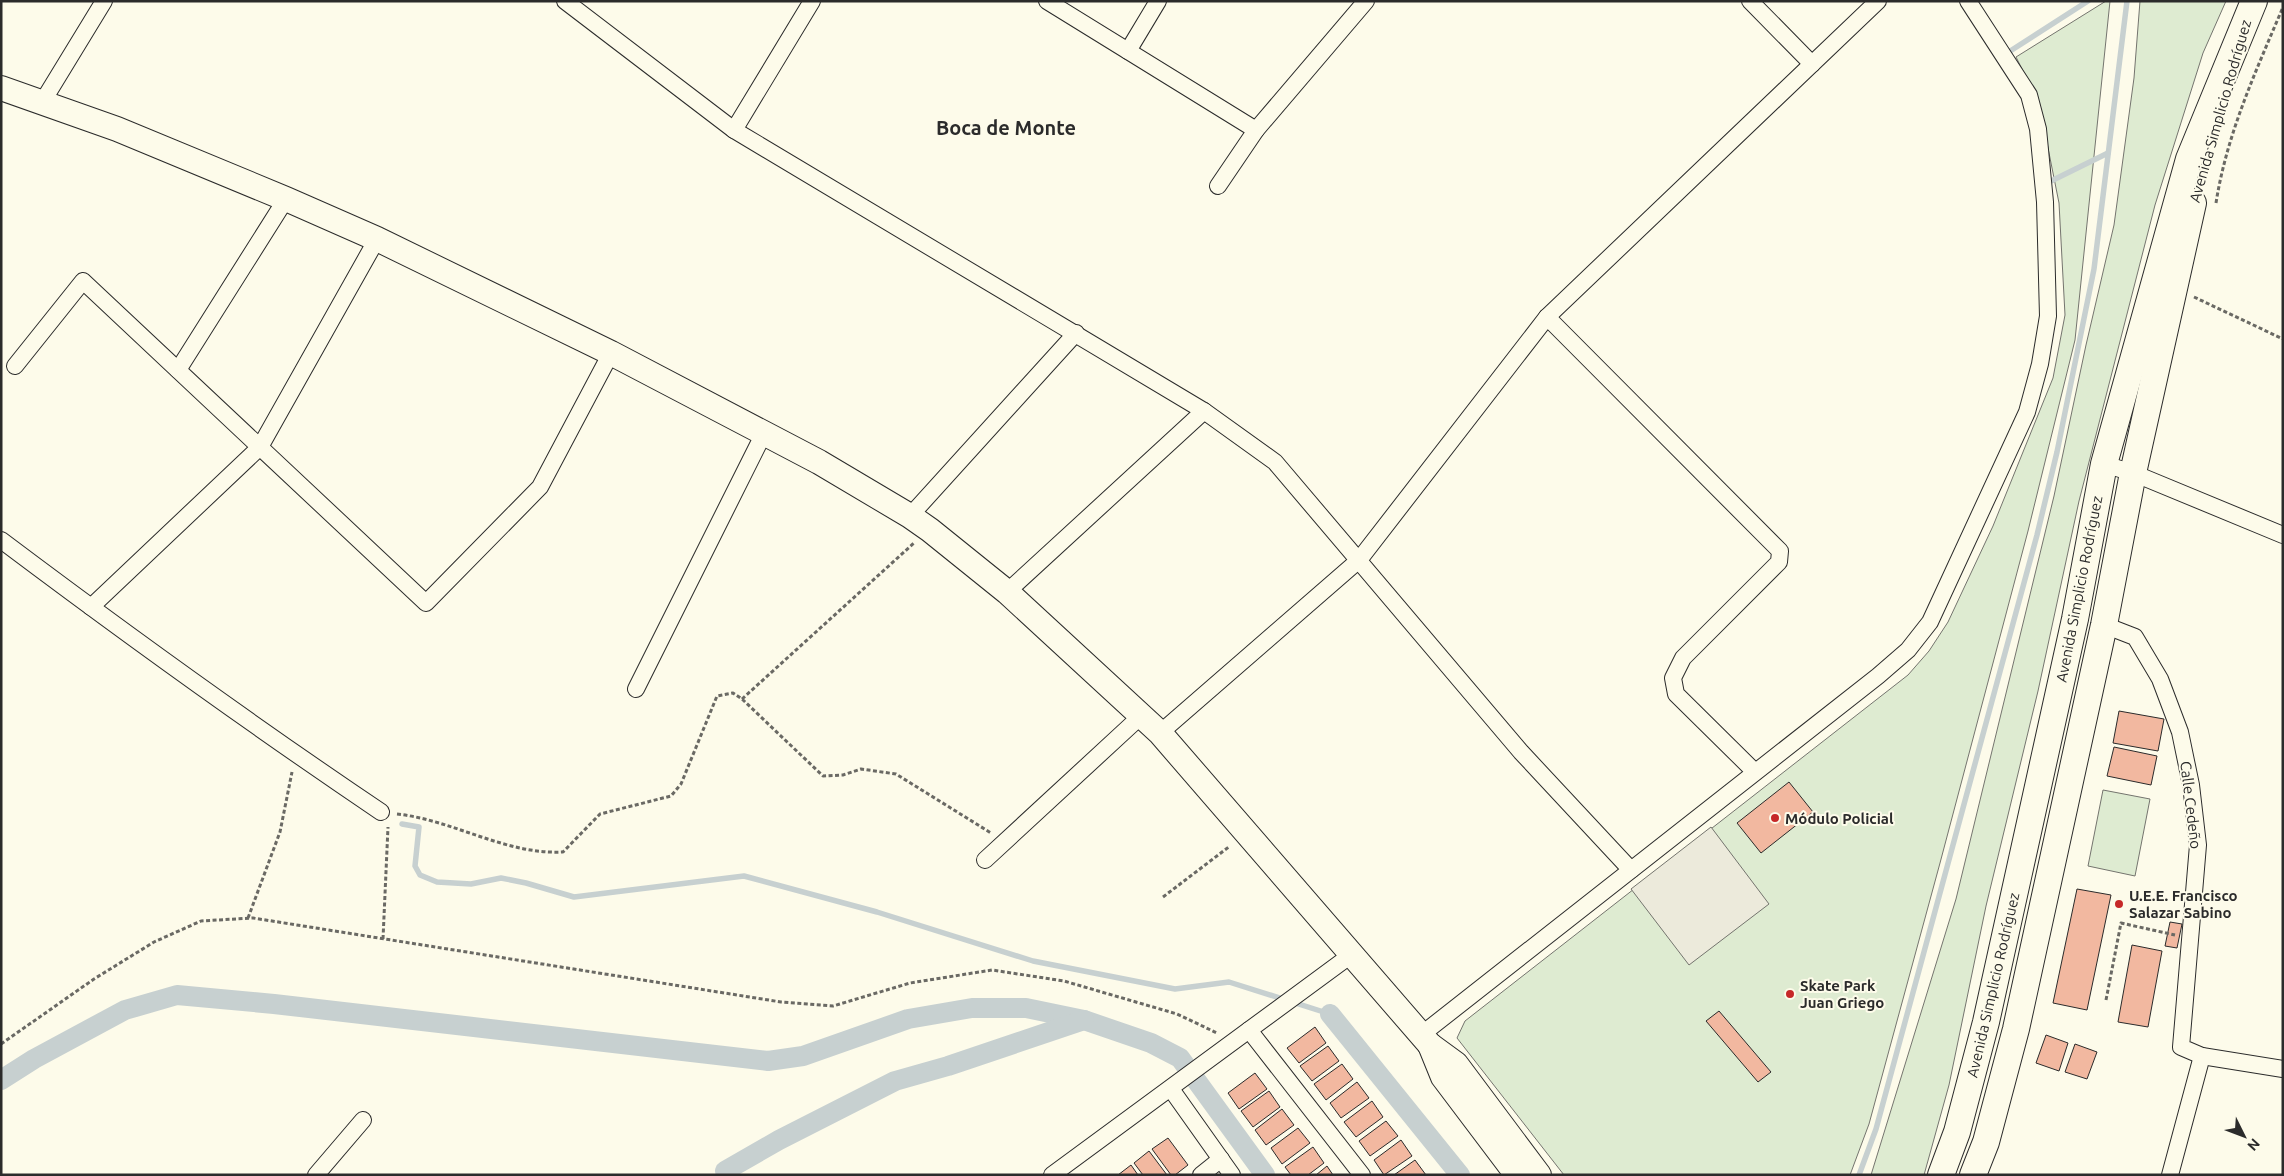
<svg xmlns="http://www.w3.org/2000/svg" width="2284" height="1176" font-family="Ubuntu,sans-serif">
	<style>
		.green { fill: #deebd1; stroke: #74746e }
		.parking { fill: #eceadb; stroke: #74746e }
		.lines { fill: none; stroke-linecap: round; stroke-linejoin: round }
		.stream { stroke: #c7d0d0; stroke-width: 5.5 }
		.canal { stroke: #c7d0d0; stroke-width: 20 }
		.building { fill: #f2b8a0; stroke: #2b2b2b }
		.minor-casing { stroke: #2b2b2b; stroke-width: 18 }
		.secondary-casing { stroke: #2b2b2b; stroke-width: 26 }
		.primary-casing { stroke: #2b2b2b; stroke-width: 28 }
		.path { stroke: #6a6964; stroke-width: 3; stroke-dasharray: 4 2.5; stroke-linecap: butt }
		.minor { stroke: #fdfbea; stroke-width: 16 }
		.secondary { stroke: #fdfbea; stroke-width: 24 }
		.primary { stroke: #fdfbea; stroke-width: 26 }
		.poi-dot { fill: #c62828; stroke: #fdfbea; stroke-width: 2 }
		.labels { text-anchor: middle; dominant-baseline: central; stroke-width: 4; stroke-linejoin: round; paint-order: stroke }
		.street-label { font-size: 15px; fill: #2b2b2b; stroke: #fdfbea }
		.poi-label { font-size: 15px; font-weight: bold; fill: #2b2b2b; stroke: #fdfbea; text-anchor: start }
		.district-label { font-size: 20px; font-weight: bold; fill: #2b2b2b; stroke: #fdfbea }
	</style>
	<rect width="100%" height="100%" fill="#fdfbea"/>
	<!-- green -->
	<g class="green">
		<polygon points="2106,1 2110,1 2075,340 2028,531 1940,863 1869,1124 1850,1175 1564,1175 1457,1038 1465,1021 1908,675 1929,651 1948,622 1993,526 2053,378 2065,315 2059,203 2039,103 2016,57"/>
		<polygon points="2140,1 2226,1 2203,53 2155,205 2079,501 2038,691 1986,906 1949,1085 1924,1175 1871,1175 1956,899 2054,496 2086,345 2114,225 2134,78"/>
		<polygon points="2103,790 2150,799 2135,876 2088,866"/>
	</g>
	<!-- parking -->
	<polygon class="parking" points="1711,827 1769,904 1689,965 1631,889"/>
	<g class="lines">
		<!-- stream -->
		<g class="stream">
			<polyline points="2004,55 2088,1"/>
			<polyline points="2045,184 2108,153"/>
			<polyline points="402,824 419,827 415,866 420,875 437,882 471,884 501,878 526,883 574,897 744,876 877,912 1033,961 1175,989 1229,982 1330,1014"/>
			<polyline points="1859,1175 1876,1129 2037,535 2057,452 2094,269 2127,1"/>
		</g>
		<!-- canal -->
		<g class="canal">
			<polyline points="1330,1014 1460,1175"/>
			<polyline points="1,1080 34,1059 125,1010 177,995 274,1004 768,1061 803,1056 908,1019 972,1008 1026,1008 1084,1020 1151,1043 1180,1058 1265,1175"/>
			<polyline points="725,1171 779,1140 895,1081 948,1066 1084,1020"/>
		</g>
	</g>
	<!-- building -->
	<g class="building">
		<polygon points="2119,711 2164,719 2158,751 2113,743"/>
		<polygon points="2114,747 2157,756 2151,785 2107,776"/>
		<polygon points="1789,782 1813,812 1761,853 1737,823"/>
		<polygon points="2077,889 2111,895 2087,1010 2053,1003"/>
		<polygon points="2170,922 2182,924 2177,948 2165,946"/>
		<polygon points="2132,945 2162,951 2148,1027 2118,1022"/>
		<polygon points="1719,1011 1771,1072 1758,1082 1706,1021"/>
		<polygon points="1315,1027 1326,1043 1299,1063 1287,1048"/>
		<polygon points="2046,1035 2068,1043 2059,1071 2036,1063"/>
		<polygon points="2075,1044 2097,1052 2087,1079 2065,1072"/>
		<polygon points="1328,1046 1339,1061 1312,1081 1300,1066"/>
		<polygon points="1342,1064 1353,1079 1326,1100 1314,1084"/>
		<polygon points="1255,1073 1267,1089 1239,1109 1228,1093"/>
		<polygon points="1357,1082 1369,1098 1341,1118 1330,1103"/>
		<polygon points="1269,1091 1280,1107 1253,1127 1241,1111"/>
		<polygon points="1372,1101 1383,1117 1356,1137 1344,1122"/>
		<polygon points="1282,1109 1294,1125 1266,1145 1255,1130"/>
		<polygon points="1386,1121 1398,1136 1370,1156 1359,1141"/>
		<polygon points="1298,1128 1310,1143 1282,1164 1271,1148"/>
		<polygon points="1168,1138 1188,1165 1175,1175 1171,1175 1152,1149"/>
		<polygon points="1401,1140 1412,1156 1384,1175 1374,1160"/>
		<polygon points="1313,1147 1324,1163 1308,1175 1291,1175 1285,1167"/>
		<polygon points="1149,1151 1167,1175 1143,1175 1134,1163"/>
		<polygon points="1415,1160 1426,1175 1394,1175"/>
		<polygon points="1131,1165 1138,1175 1118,1175"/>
		<polygon points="1327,1166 1333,1175 1316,1175"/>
	</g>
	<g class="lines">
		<!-- minor casing -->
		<g class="minor-casing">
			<g id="minor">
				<polyline points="565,1 734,130 1204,411 1275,462 1521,752 1631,870"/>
				<polyline points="1047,1 1256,130"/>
				<polyline points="1750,1 1812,64"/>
				<polyline points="1128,51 1158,1"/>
				<polyline points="43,101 104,1"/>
				<polyline points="734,130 812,1"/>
				<polyline points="1218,186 1256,130 1366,1"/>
				<polyline points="1547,317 1780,551 1779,562 1683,658 1673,678 1676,694 1755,772"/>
				<polyline points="15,366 83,281 426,603 540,487 611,353"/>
				<polyline points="178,370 286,199"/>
				<polyline points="2104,464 2133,473 2283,535"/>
				<polyline points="910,516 1076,333"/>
				<path d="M1 540C126 634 252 725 381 812"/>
				<polyline points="1007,592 1204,411"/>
				<polyline points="91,607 260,447 377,239"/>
				<polyline points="2104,625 2135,637 2160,679 2180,732 2191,785 2198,845 2181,1047 2202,1056 2283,1069"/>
				<polyline points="636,689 764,433"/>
				<polyline points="1160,733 1359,560 1547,317 1878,1"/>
				<polyline points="985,860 1142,715"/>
				<polyline points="1249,1030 1362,1175"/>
				<polyline points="1421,1035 1878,676 1908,650 1930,622 2027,412 2040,364 2048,316 2045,202 2038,129 2029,95 1968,1"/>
				<polyline points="1171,1089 1232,1175"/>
				<polyline points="316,1175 363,1120"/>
				<polyline points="1052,1175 1351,955"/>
				<polyline points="1201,1175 1221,1159"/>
				<polyline points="2170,1175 2202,1056"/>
			</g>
		</g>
		<!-- secondary casing -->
		<g class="secondary-casing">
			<g id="secondary">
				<polyline points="1,88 117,129 286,199 377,239 611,353 819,462 910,516 930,530 1007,592 1160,733 1430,1045 1456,1064 1539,1175"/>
				<polyline points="1430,1045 1443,1077 1517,1175"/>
			</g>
		</g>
		<!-- primary casing -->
		<g class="primary-casing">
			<g id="primary">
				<polyline points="1941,1175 1957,1132 1986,1022 2075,619 2104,464 2189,159 2254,1"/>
				<polyline points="1973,1175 1986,1142 2016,1029 2104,625 2133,473 2193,203"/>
			</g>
		</g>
		<!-- path -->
		<g class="path">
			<path d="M2216 203C2227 133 2256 71 2283 7"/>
			<polyline points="2194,297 2283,339"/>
			<polyline points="742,699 914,543"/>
			<path d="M397 814C453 820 506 855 563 852L600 814 671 796 681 784 717 696 733 693 742 699 823 776 843 775 861 769 896 774 991 833"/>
			<polyline points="1163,897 1230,846"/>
			<polyline points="248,918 280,832 292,772"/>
			<polyline points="383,939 388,827"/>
			<polyline points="2106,1000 2121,923 2175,935"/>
			<polyline points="1,1044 94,979 154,942 201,921 253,918 781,1002 833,1006 910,983 992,970 1064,981 1177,1014 1217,1033"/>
		</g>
		<!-- minor -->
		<use href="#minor" class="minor"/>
		<!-- secondary -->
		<use href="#secondary" class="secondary"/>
		<!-- primary -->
		<use href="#primary" class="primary"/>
	</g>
	<!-- markers -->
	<g class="poi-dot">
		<circle cx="1775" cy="818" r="5"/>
		<circle cx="2119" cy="904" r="5"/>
		<circle cx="1790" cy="994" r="5"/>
	</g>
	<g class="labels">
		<!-- street labels -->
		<g class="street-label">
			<text transform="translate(2220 111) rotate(-74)">Avenida Simplicio Rodríguez</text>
			<text transform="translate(2079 589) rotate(-79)">Avenida Simplicio Rodríguez</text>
			<text transform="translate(2191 805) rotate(83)">Calle Cedeño</text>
			<text transform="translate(1993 985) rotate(-77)">Avenida Simplicio Rodríguez</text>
		</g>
		<!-- poi labels -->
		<g class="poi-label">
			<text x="1785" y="818">Módulo Policial</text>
			<text x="2129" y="895">U.E.E. Francisco<tspan x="2129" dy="17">Salazar Sabino</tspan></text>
			<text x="1800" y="985">Skate Park<tspan x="1800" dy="17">Juan Griego</tspan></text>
		</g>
		<!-- district labels -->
		<g class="district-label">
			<text x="1006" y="127">Boca de Monte</text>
		</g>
	</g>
	<!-- border -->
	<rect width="2284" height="1176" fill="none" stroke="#2b2b2b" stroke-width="5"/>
	<!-- north arrow -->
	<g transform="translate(2244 1136) rotate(132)" stroke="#fdfbea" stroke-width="4" paint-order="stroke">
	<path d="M0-4L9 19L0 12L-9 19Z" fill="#2b2b2b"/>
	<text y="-8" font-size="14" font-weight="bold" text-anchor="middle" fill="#2b2b2b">N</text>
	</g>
</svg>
